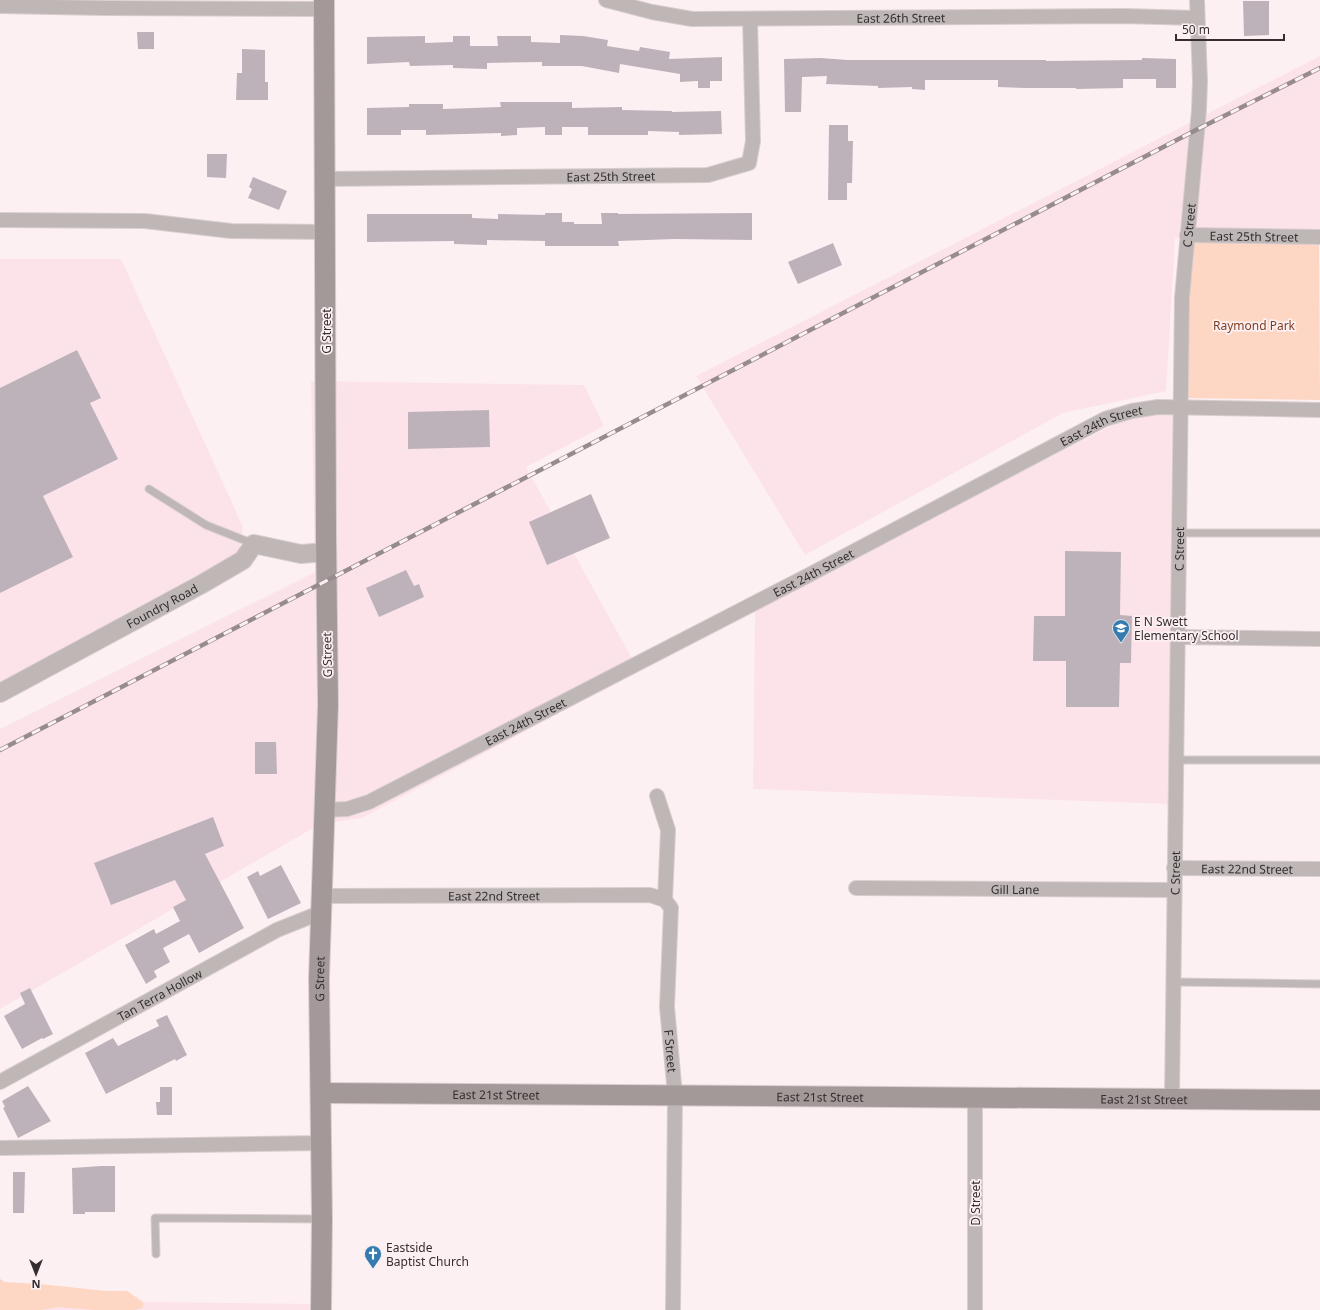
<svg xmlns="http://www.w3.org/2000/svg" width="1320" height="1310" font-family="'Noto Sans',sans-serif">
	<style>
		.built { fill: #fce3ea }
		.green { fill: #fdd6c4 }
		.building { fill: #beb2ba }
		.lines { fill: none; stroke-linecap: round; stroke-linejoin: round }
		.service-casing { stroke: #d9cdd0; stroke-width: 9 }
		.minor-casing { stroke: #d9cdd0; stroke-width: 16 }
		.tertiary-casing { stroke: #d9cdd0; stroke-width: 20 }
		.secondary-casing { stroke: #d9cdd0; stroke-width: 22 }
		.service { stroke: #beb7b6; stroke-width: 7 }
		.minor { stroke: #beb7b6; stroke-width: 14 }
		.tertiary { stroke: #beb7b6; stroke-width: 18 }
		.secondary { stroke: #a39998; stroke-width: 20 }
		.rail-casing { stroke: #968c8f; stroke-width: 4.5 }
		.rail { stroke: #fdf0f3; stroke-width: 3; stroke-dasharray: 9; stroke-linecap: butt }
		.labels { text-anchor: middle; dominant-baseline: central; stroke-width: 3.5; stroke-linejoin: round; paint-order: stroke }
		.street-label { font-size: 12px; fill: #342e30; stroke: #fdf0f3 }
		.park-label { font-size: 12px; fill: #7c3f20; stroke: #fdf0f3 }
		.poi-label { font-size: 12px; fill: #342e30; stroke: #fdf0f3; text-anchor: start }
	</style>
	<rect width="100%" height="100%" fill="#fdf0f3"/>
	<!-- built -->
	<g class="built">
		<polygon points="1320,56 1320,241 1175,238 1166,391 1063,413 805,555 696,376"/>
		<polygon points="0,259 121,259 243,527 239,553 0,688"/>
		<polygon points="311,381 584,385 604,426 526,467 639,671 362,818 320,824 0,1009 0,729 315,572"/>
		<polygon points="1172,413 1169,804 753,789 755,608 1111,426 1136,417"/>
		<polygon points="0,1300 314,1304 314,1310 0,1310"/>
	</g>
	<!-- green -->
	<g class="green">
		<polygon points="1192,239 1319,241 1320,400 1184,398"/>
		<polygon points="0,1279 5,1282 40,1284 106,1291 127,1291 143,1302 143,1308 134,1310 96,1310 59,1307 41,1310 0,1310"/>
	</g>
	<!-- building -->
	<g class="building">
		<polygon points="1243,1 1269,1 1269,35 1244,36"/>
		<polygon points="137,32 154,32 154,49 138,49"/>
		<polygon points="560,35 583,36 608,40 607,46 639,51 640,47 670,52 669,59 722,57 722,81 710,81 710,88 698,88 698,81 680,82 680,74 620,64 619,73 582,66 542,66 542,62 487,63 487,69 453,68 453,65 410,66 409,62 367,64 367,37 425,36 425,43 453,42 453,36 470,36 470,46 498,46 497,36 531,36 531,42 560,43"/>
		<polygon points="242,49 265,50 265,82 268,82 268,100 236,100 237,73 242,73"/>
		<polygon points="821,58 847,60 1046,60 1046,61 1142,60 1142,58 1176,59 1176,88 1156,88 1156,79 1123,79 1123,88 1076,89 1076,88 1026,88 998,87 998,80 925,80 925,90 912,89 912,87 878,88 878,86 826,84 827,76 802,77 801,112 785,112 784,59"/>
		<polygon points="500,102 572,102 572,108 622,107 622,110 672,111 672,112 721,111 722,134 679,135 679,132 648,131 648,135 588,135 588,127 562,127 562,135 545,135 545,127 517,128 517,135 501,136 501,133 426,135 426,130 401,130 401,135 367,135 367,108 409,107 409,104 443,104 443,109 501,107"/>
		<polygon points="829,125 848,125 848,141 853,141 852,183 847,183 847,200 828,200"/>
		<polygon points="207,154 227,154 226,178 207,177"/>
		<polygon points="253,177 287,191 279,210 248,198 252,189 249,187"/>
		<polygon points="545,213 562,213 562,222 574,222 574,224 602,224 601,213 618,213 618,214 752,213 752,240 675,239 618,241 619,246 545,246 545,241 487,240 487,245 454,244 454,241 367,242 367,214 472,214 472,218 498,219 498,214 545,215"/>
		<polygon points="833,243 842,265 798,284 788,262"/>
		<polygon points="77,350 101,398 90,403 118,459 43,496 73,557 0,593 0,388"/>
		<polygon points="489,410 490,447 408,449 408,412"/>
		<polygon points="591,494 610,538 547,565 529,522"/>
		<polygon points="1065,551 1121,552 1120,615 1132,616 1131,663 1120,663 1119,707 1066,707 1066,661 1033,661 1034,616 1065,616"/>
		<polygon points="406,570 414,586 419,584 424,597 379,617 366,588"/>
		<polygon points="255,742 276,742 277,774 255,774"/>
		<polygon points="213,817 224,846 205,854 244,928 199,953 189,934 163,948 170,962 154,971 157,977 146,984 125,945 154,929 156,934 180,921 173,907 186,900 175,880 111,905 94,863"/>
		<polygon points="281,865 301,903 268,919 247,877 258,871 260,876"/>
		<polygon points="30,988 53,1034 43,1039 42,1038 22,1049 4,1016 25,1004 20,993"/>
		<polygon points="167,1015 187,1055 176,1061 175,1059 106,1094 85,1053 113,1038 118,1046 159,1026 156,1020"/>
		<polygon points="28,1086 51,1121 18,1138 3,1108 5,1107 2,1101"/>
		<polygon points="160,1087 172,1087 172,1115 157,1115 156,1102 160,1102"/>
		<polygon points="101,1166 115,1166 115,1212 85,1212 85,1214 73,1214 72,1168"/>
		<polygon points="13,1172 25,1172 24,1213 13,1213"/>
	</g>
	<g class="lines">
		<!-- service casing -->
		<g class="service-casing">
			<g id="service">
				<polyline points="149,489 206,525 254,544"/>
				<polyline points="1179,533 1320,533"/>
				<polyline points="1176,760 1320,760"/>
				<polyline points="1173,982 1320,984"/>
				<polyline points="156,1254 155,1218 322,1219"/>
			</g>
		</g>
		<!-- minor casing -->
		<g class="minor-casing">
			<g id="minor">
				<path id="s1" d="M606 0 652 12 692 19 1123 16 1197 18"/>
				<polyline points="0,6 104,8 324,9"/>
				<path id="s2" d="M325 179 708 175 749 163 753 141 750 19"/>
				<polyline points="0,220 145,221 231,231 326,232"/>
				<path id="s3" d="M1187 235 1320 237"/>
				<polyline points="1177,637 1320,639"/>
				<path id="s4" d="M657 796 668 830 665 900 671 908 667 1007 675 1095 673 1310"/>
				<path id="s5" d="M325 810 347 809 369 802 807 576 1105 419 1132 411 1158 407 1320 410"/>
				<path id="s6" d="M1174 868 1320 869"/>
				<path id="s7" d="M856 888 1174 890"/>
				<path id="s8" d="M322 896 650 895 665 900"/>
				<path id="s9" d="M0 1082 277 930 322 912"/>
				<polyline points="975,1096 975,1310"/>
				<path id="s10" d="M1172 1098 1182 298 1199 110 1200 81 1197 0"/>
				<polyline points="0,1148 321,1143"/>
			</g>
		</g>
		<!-- tertiary casing -->
		<g class="tertiary-casing">
			<g id="tertiary">
				<path id="s11" d="M0 693 202 584 243 560 254 544 301 554 326 552"/>
			</g>
		</g>
		<!-- secondary casing -->
		<g class="secondary-casing">
			<g id="secondary">
				<path id="s12" d="M321 1093 1320 1100"/>
				<path id="s13" d="M321 1310 322 1219 319 978 328 705 326 534 324 0"/>
			</g>
		</g>
		<!-- service -->
		<use href="#service" class="service"/>
		<!-- minor -->
		<use href="#minor" class="minor"/>
		<!-- tertiary -->
		<use href="#tertiary" class="tertiary"/>
		<!-- secondary -->
		<use href="#secondary" class="secondary"/>
		<!-- rail casing -->
		<g class="rail-casing">
			<polyline id="rail" points="0,750 1198,129 1320,68"/>
		</g>
		<!-- rail -->
		<use href="#rail" class="rail"/>
	</g>
	<!-- icons -->
	<defs>
		<g id="school-pin" transform="scale(0.9)"><path d="M0 17L-7.5 6A9.5 9.5 0 1 1 7.5 6Z" fill="#347baf" stroke="#fdf0f3"/><path d="M0-5L7-2L0 1L-7-2ZM-4 1L0 2.5L4 1V4Q0 6-4 4Z" fill="#fff"/></g>
		<g id="church-pin" transform="scale(0.9)"><path d="M0 17L-7.5 6A9.5 9.5 0 1 1 7.5 6Z" fill="#347baf" stroke="#fdf0f3"/><path d="M-1.2-6h2.4v3.5h3.3v2.4h-3.3V6h-2.4V-.1h-3.3v-2.4h3.3Z" fill="#fff"/></g>
	</defs>
	<g fill-rule="evenodd">
		<use href="#school-pin" x="1121" y="628"/>
		<use href="#church-pin" x="373" y="1254"/>
	</g>
	<g class="labels">
		<!-- street labels -->
		<g class="street-label">
			<text stroke="none"><textPath href="#s1" startOffset="297">East 26th Street</textPath></text>
			<text stroke="none"><textPath href="#s2" startOffset="286">East 25th Street</textPath></text>
			<text stroke="none"><textPath href="#s10" startOffset="873">C Street</textPath></text>
			<text stroke="none"><textPath href="#s3" startOffset="67">East 25th Street</textPath></text>
			<text transform="translate(326 331) rotate(-90)">G Street</text>
			<text stroke="none"><textPath href="#s5" startOffset="869">East 24th Street</textPath></text>
			<text stroke="none"><textPath href="#s10" startOffset="549">C Street</textPath></text>
			<text stroke="none"><textPath href="#s5" startOffset="545">East 24th Street</textPath></text>
			<text stroke="none"><textPath href="#s11" startOffset="184">Foundry Road</textPath></text>
			<text transform="translate(327 655) rotate(-91)">G Street</text>
			<text stroke="none"><textPath href="#s5" startOffset="221">East 24th Street</textPath></text>
			<text stroke="none"><textPath href="#s6" startOffset="73">East 22nd Street</textPath></text>
			<text stroke="none"><textPath href="#s10" startOffset="225">C Street</textPath></text>
			<text stroke="none"><textPath href="#s7" startOffset="159">Gill Lane</textPath></text>
			<text stroke="none"><textPath href="#s8" startOffset="172">East 22nd Street</textPath></text>
			<text stroke="none"><textPath href="#s13" startOffset="331">G Street</textPath></text>
			<text stroke="none"><textPath href="#s9" startOffset="182">Tan Terra Hollow</textPath></text>
			<text stroke="none"><textPath href="#s4" startOffset="259">F Street</textPath></text>
			<text stroke="none"><textPath href="#s12" startOffset="175">East 21st Street</textPath></text>
			<text stroke="none"><textPath href="#s12" startOffset="499">East 21st Street</textPath></text>
			<text stroke="none"><textPath href="#s12" startOffset="823">East 21st Street</textPath></text>
			<text transform="translate(975 1203) rotate(-90)">D Street</text>
		</g>
		<!-- park labels -->
		<g class="park-label">
			<text x="1254" y="325">Raymond Park</text>
		</g>
		<!-- poi labels -->
		<g class="poi-label">
			<text x="1134" y="621">E N Swett<tspan x="1134" dy="14">Elementary School</tspan></text>
			<text x="386" y="1247">Eastside<tspan x="386" dy="14">Baptist Church</tspan></text>
		</g>
	</g>
	<!-- north arrow -->
	<g transform="translate(36 1274) rotate(180)" stroke="#fdf0f3" stroke-width="3" paint-order="stroke">
	<path d="M0-3L7 15L0 10L-7 15Z" fill="#342e30"/>
	<text y="-6" font-size="11" font-weight="bold" text-anchor="middle" fill="#342e30">N</text>
	</g>
	<!-- scale -->
	<path d="M1176 34v6h108v-6" fill="none" stroke="#342e30" stroke-width="2"/>
	<text x="1182" y="34" font-size="12" fill="#342e30" stroke="#fdf0f3" stroke-width="3" paint-order="stroke">50 m</text>
</svg>
